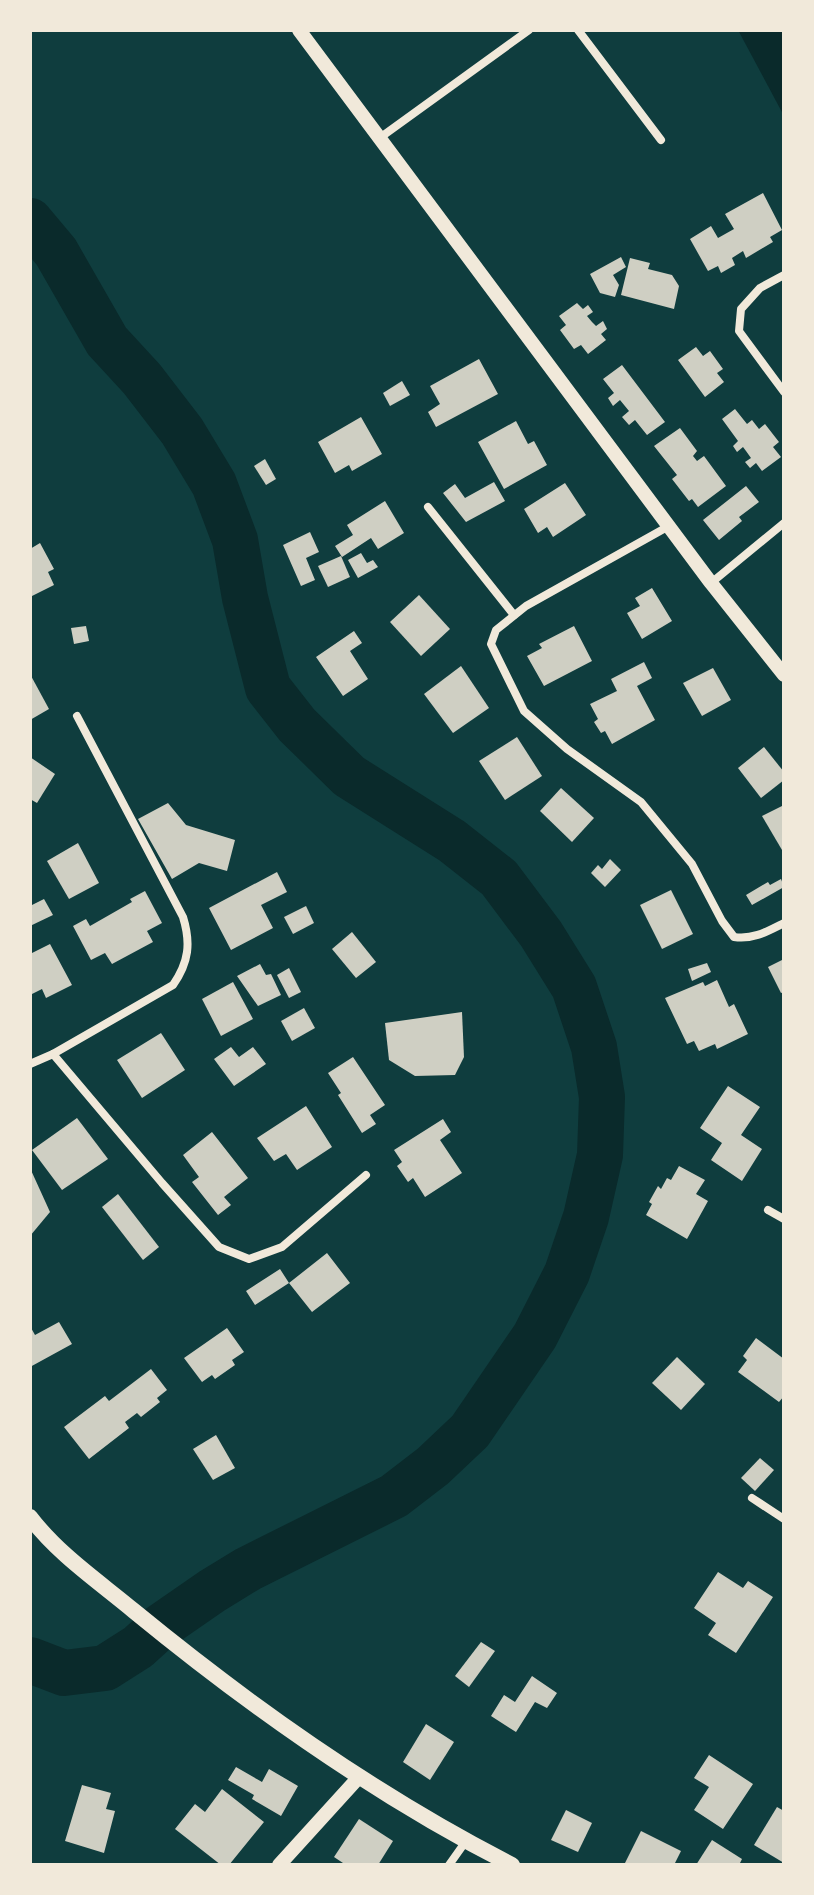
<svg xmlns="http://www.w3.org/2000/svg" width="814" height="1895" font-family="Montserrat,sans-serif">
	<style>
		.water { fill: #0a2a2b }
		.lines { fill: none; stroke-linecap: round; stroke-linejoin: round }
		.river { stroke: #0a2a2b; stroke-width: 46 }
		.building { fill: #cfcfc3 }
		.minor { stroke: #f1e9da; stroke-width: 8 }
		.tertiary { stroke: #f1e9da; stroke-width: 14 }
		.secondary { stroke: #f1e9da; stroke-width: 16 }
	</style>
	<rect width="100%" height="100%" fill="#0f3d3e"/>
	<!-- water -->
	<polygon class="water" points="738,30 784,30 784,116"/>
	<g class="lines">
		<!-- river -->
		<polyline class="river" points="30,221 56,252 107,341 142,379 182,431 214,484 235,540 245,598 268,688 297,725 349,776 452,841 499,878 541,934 574,987 594,1047 602,1097 600,1155 586,1217 567,1273 535,1336 470,1431 433,1466 394,1496 248,1569 212,1591 160,1627 138,1647 105,1668 64,1673 30,1660"/>
	</g>
	<!-- building -->
	<g class="building">
		<polygon points="763,193 782,230 770,237 773,242 746,258 743,251 732,258 735,265 721,273 718,266 708,271 690,239 711,226 718,238 734,229 725,214"/>
		<polygon points="621,257 626,267 613,275 619,285 615,297 600,293 590,274"/>
		<polygon points="630,258 650,263 648,269 672,275 679,286 674,309 621,295"/>
		<polygon points="577,303 583,309 588,305 593,312 587,316 592,322 596,326 603,321 607,329 601,334 606,340 588,354 581,345 574,349 560,330 566,325 559,316"/>
		<polygon points="696,347 703,356 710,351 723,369 717,373 724,382 705,397 678,360"/>
		<polygon points="479,359 498,394 436,427 428,412 440,404 430,386"/>
		<polygon points="622,365 665,422 647,435 635,420 629,425 622,417 629,411 620,400 613,406 608,398 614,393 603,379"/>
		<polygon points="402,381 410,395 390,406 383,393"/>
		<polygon points="735,409 747,424 752,420 759,429 765,424 779,442 773,447 781,457 762,471 756,463 750,468 745,462 751,458 746,451 743,447 737,452 733,446 738,441 722,419"/>
		<polygon points="361,417 382,454 352,471 349,465 335,473 318,442"/>
		<polygon points="516,421 528,444 534,441 547,465 504,489 478,442"/>
		<polygon points="680,428 697,451 693,456 697,461 704,456 726,486 698,507 692,499 689,501 672,479 677,475 654,446"/>
		<polygon points="265,459 276,479 266,485 254,466"/>
		<polygon points="494,482 505,501 466,522 443,493 455,484 465,498"/>
		<polygon points="565,483 586,515 553,537 547,527 538,533 524,509"/>
		<polygon points="746,486 759,502 739,517 742,521 719,540 703,520"/>
		<polygon points="385,501 404,533 378,549 371,538 342,557 335,546 353,535 347,525"/>
		<polygon points="310,532 319,552 306,558 315,580 301,586 283,545"/>
		<polygon points="40,543 54,569 48,572 54,585 30,597 30,549"/>
		<polygon points="361,553 367,563 373,560 378,567 358,578 348,560"/>
		<polygon points="341,556 350,577 328,587 318,566"/>
		<polygon points="652,588 672,621 642,639 627,613 640,606 635,598"/>
		<polygon points="419,595 450,629 421,656 390,622"/>
		<polygon points="86,626 89,641 74,644 71,628"/>
		<polygon points="574,626 592,661 544,686 527,656 542,648 539,644"/>
		<polygon points="354,631 362,643 350,651 368,679 343,696 316,657"/>
		<polygon points="644,662 652,678 637,686 655,720 612,744 605,731 601,733 594,722 598,719 590,704 617,691 611,679"/>
		<polygon points="461,666 489,708 453,733 424,694"/>
		<polygon points="713,668 731,700 702,716 683,683"/>
		<polygon points="30,674 49,709 30,720"/>
		<polygon points="517,737 542,776 505,800 479,761"/>
		<polygon points="764,747 784,772 784,780 761,798 738,768"/>
		<polygon points="30,757 55,774 37,803 30,799"/>
		<polygon points="561,788 594,818 572,842 540,811"/>
		<polygon points="168,803 186,825 235,840 227,871 199,863 172,879 138,819"/>
		<polygon points="784,805 784,849 782,850 762,816"/>
		<polygon points="78,843 99,883 69,899 47,861"/>
		<polygon points="610,859 621,870 605,887 591,873 598,865 602,869"/>
		<polygon points="277,872 287,892 261,905 273,928 231,950 209,908"/>
		<polygon points="781,879 784,887 752,905 746,895 768,882 770,885"/>
		<polygon points="671,890 693,934 662,949 640,905"/>
		<polygon points="145,891 162,923 147,931 153,942 112,964 105,953 91,960 73,926 86,919 90,926 132,902 130,899"/>
		<polygon points="44,899 53,915 30,926 30,906"/>
		<polygon points="306,906 314,923 293,934 284,917"/>
		<polygon points="352,932 376,962 356,978 332,949"/>
		<polygon points="50,944 72,985 46,998 42,989 30,995 30,954"/>
		<polygon points="784,959 784,992 781,993 768,967"/>
		<polygon points="707,963 711,972 692,981 688,969"/>
		<polygon points="260,964 266,975 271,974 281,995 258,1006 237,976"/>
		<polygon points="289,968 301,992 289,998 277,975"/>
		<polygon points="717,980 729,1007 734,1004 748,1034 717,1049 715,1044 699,1051 694,1041 687,1044 665,998 703,982 705,986"/>
		<polygon points="233,982 253,1019 221,1036 202,999"/>
		<polygon points="304,1008 315,1028 292,1041 281,1021"/>
		<polygon points="462,1012 464,1057 455,1075 415,1076 389,1060 385,1023"/>
		<polygon points="161,1033 185,1070 142,1098 117,1060"/>
		<polygon points="231,1047 239,1057 253,1047 266,1064 234,1086 214,1059"/>
		<polygon points="353,1057 385,1105 370,1115 376,1124 362,1133 338,1095 341,1093 328,1073"/>
		<polygon points="728,1086 760,1107 741,1135 762,1149 742,1181 711,1160 722,1143 700,1128"/>
		<polygon points="306,1106 332,1147 297,1170 286,1154 274,1161 257,1138"/>
		<polygon points="77,1118 108,1159 62,1190 32,1150"/>
		<polygon points="443,1119 451,1132 440,1140 462,1173 425,1197 413,1178 408,1182 397,1166 402,1162 394,1150"/>
		<polygon points="212,1132 248,1178 224,1197 231,1205 218,1215 192,1182 199,1177 183,1155"/>
		<polygon points="679,1166 705,1180 696,1194 708,1201 687,1239 646,1215 652,1204 649,1202 658,1186 661,1189 667,1178 671,1180"/>
		<polygon points="30,1168 50,1212 30,1236"/>
		<polygon points="118,1194 159,1247 143,1260 102,1207"/>
		<polygon points="327,1253 350,1283 312,1312 289,1283 255,1305 246,1291 280,1269 289,1283"/>
		<polygon points="59,1322 72,1344 30,1367 30,1326 35,1335"/>
		<polygon points="227,1328 244,1352 232,1360 235,1365 215,1379 212,1375 202,1382 184,1358"/>
		<polygon points="756,1338 784,1359 784,1396 779,1402 738,1372 747,1360 743,1356"/>
		<polygon points="677,1357 705,1384 681,1410 652,1383"/>
		<polygon points="151,1369 167,1390 157,1398 160,1402 141,1417 137,1413 125,1422 129,1428 89,1459 64,1427 105,1396 109,1401"/>
		<polygon points="216,1435 235,1468 213,1480 193,1449"/>
		<polygon points="760,1458 774,1470 755,1491 741,1478"/>
		<polygon points="718,1572 743,1588 748,1581 773,1597 736,1653 708,1635 716,1623 694,1608"/>
		<polygon points="481,1642 495,1651 469,1687 455,1676"/>
		<polygon points="532,1676 557,1693 547,1708 535,1702 516,1732 491,1716 504,1695 515,1702"/>
		<polygon points="426,1724 454,1742 430,1780 403,1762"/>
		<polygon points="709,1755 753,1784 723,1829 694,1810 709,1787 694,1778"/>
		<polygon points="236,1767 262,1782 269,1769 298,1786 281,1816 252,1799 254,1795 228,1780"/>
		<polygon points="82,1785 111,1793 106,1809 115,1811 104,1853 65,1841"/>
		<polygon points="222,1789 264,1822 229,1865 221,1865 175,1829 195,1804 205,1812"/>
		<polygon points="777,1807 784,1811 784,1863 754,1845"/>
		<polygon points="566,1810 592,1823 578,1852 551,1840"/>
		<polygon points="359,1819 393,1841 378,1865 346,1865 334,1857"/>
		<polygon points="641,1831 681,1851 674,1865 624,1865"/>
		<polygon points="712,1840 742,1859 739,1865 696,1865"/>
	</g>
	<g class="lines">
		<!-- minor -->
		<g class="minor">
			<polyline points="578,30 661,140"/>
			<polyline points="381,137 529,30"/>
			<polyline points="784,275 760,288 741,309 739,331 784,392"/>
			<polyline points="428,507 514,615"/>
			<path d="M669 526 526 606 496 630 491 644 524 711 567 749 641 802 692 864 722 921 734 937C753 940 768 931 784 923"/>
			<polyline points="711,583 784,523"/>
			<polyline points="53,1054 162,1183 219,1247 249,1259 282,1247 366,1175"/>
			<path d="M30 1064 53 1054 173 985C189 962 191 943 183 917L77 716"/>
			<polyline points="768,1210 784,1219"/>
			<polyline points="752,1498 784,1519"/>
			<polyline points="449,1865 466,1841"/>
		</g>
		<!-- tertiary -->
		<g class="tertiary">
			<polyline points="299,30 711,583 784,675"/>
			<polyline points="279,1865 359,1777"/>
		</g>
		<!-- secondary -->
		<path class="secondary" d="M30 1517C58 1554 98 1581 134 1611 251 1707 377 1796 512 1865"/>
	</g>
	<!-- border -->
	<rect width="814" height="1895" fill="none" stroke="#f1e9da" stroke-width="64"/>
</svg>
